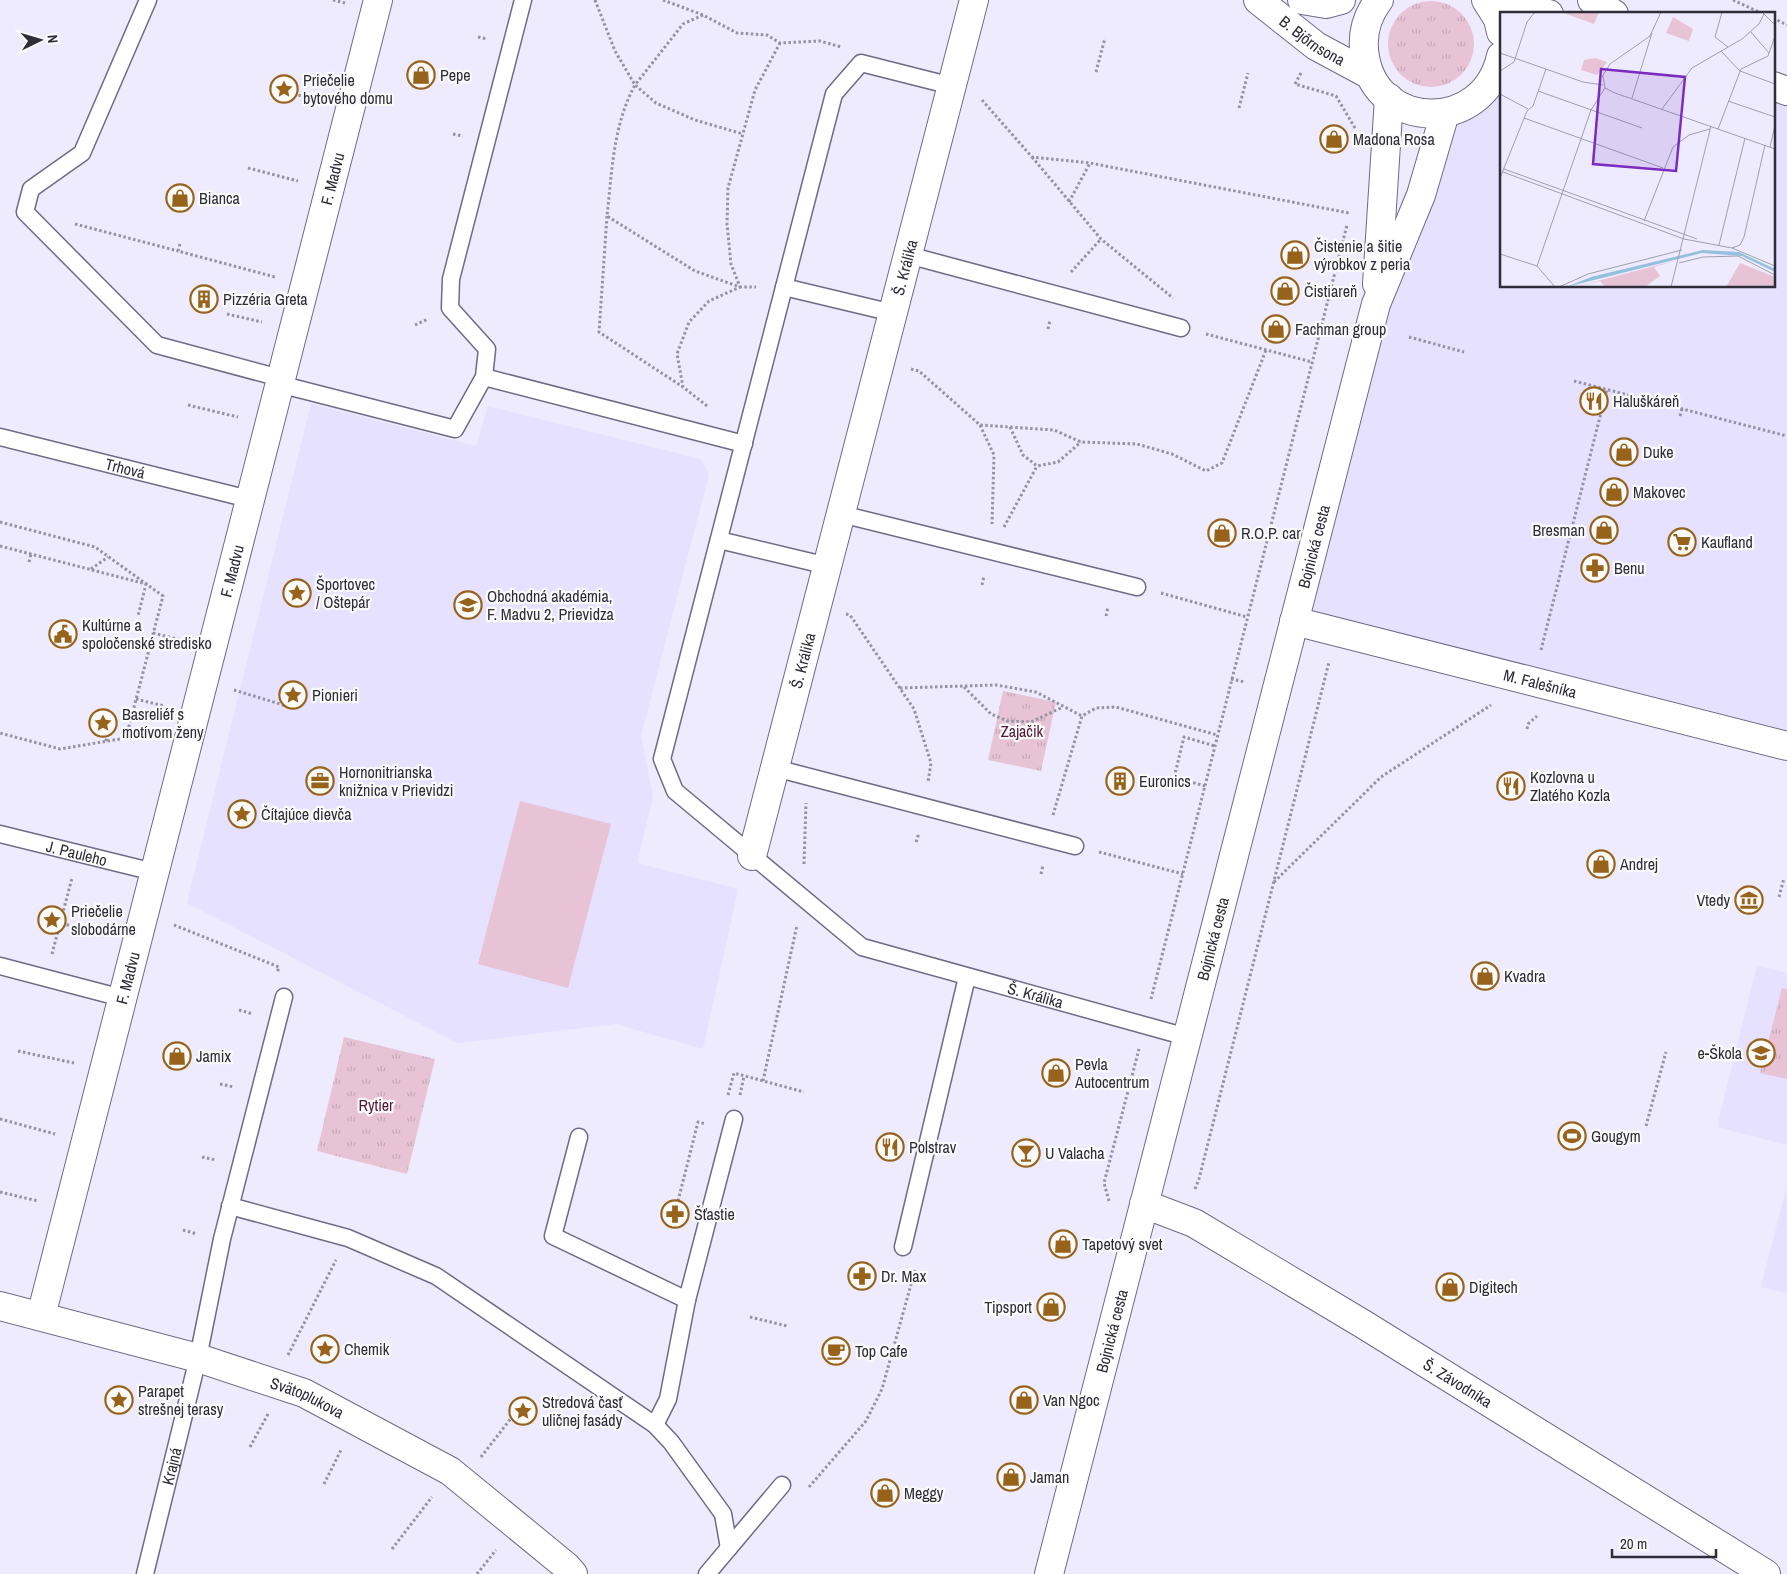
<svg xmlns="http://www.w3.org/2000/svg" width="1787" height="1574" font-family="'Archivo Narrow',sans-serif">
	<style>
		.built { fill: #e5e1ff }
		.grass { fill: url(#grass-tufts) }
		.pitch { fill: #e7c3d5 }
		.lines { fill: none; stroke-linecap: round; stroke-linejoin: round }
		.lane-casing { stroke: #6f6b85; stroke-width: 19 }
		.street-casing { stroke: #6f6b85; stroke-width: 30 }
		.secondary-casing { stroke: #6f6b85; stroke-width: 30 }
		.path { stroke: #9593a2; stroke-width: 3; stroke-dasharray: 2.5 2.5; stroke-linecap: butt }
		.lane { stroke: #fff; stroke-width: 16 }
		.street { stroke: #fff; stroke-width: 28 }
		.secondary { stroke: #fff; stroke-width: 28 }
		.labels { text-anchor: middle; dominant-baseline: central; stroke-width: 4.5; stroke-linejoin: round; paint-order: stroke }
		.street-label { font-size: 16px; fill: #2e2d38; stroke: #fafafa }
		.poi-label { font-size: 16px; fill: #2e2d38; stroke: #fafafa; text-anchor: start }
		.park-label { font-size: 16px; fill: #51193b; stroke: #fafafa }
		.inset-road { fill: none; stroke: #a19fae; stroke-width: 1 }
		.view { fill: #7b2cbf; fill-opacity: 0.15; stroke: #7b2cbf; stroke-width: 2.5 }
		.inset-edge { fill: none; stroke: #2e2d38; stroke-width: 2.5 }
	</style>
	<defs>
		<pattern id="grass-tufts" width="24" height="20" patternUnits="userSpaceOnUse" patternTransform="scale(1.25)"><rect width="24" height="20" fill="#e7c3d5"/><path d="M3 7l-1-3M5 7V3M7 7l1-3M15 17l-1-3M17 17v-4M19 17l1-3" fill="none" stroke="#c6a8b8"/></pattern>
	</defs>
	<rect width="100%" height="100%" fill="#edebfd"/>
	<!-- built -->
	<g class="built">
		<polygon points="1501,92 1501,286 1773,286 1773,99 1787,104 1787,737 1296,618 1402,199 1428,143"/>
		<polygon points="311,404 476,446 488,406 701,459 709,474 641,736 653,797 637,863 738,889 703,1049 616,1024 457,1043 187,903"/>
		<polygon points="1757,965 1787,973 1787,1145 1717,1127"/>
		<polygon points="1787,1185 1787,1293 1761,1287"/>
	</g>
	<!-- grass -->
	<g class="grass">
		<circle cx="1431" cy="44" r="43"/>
		<polygon points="1003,691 1056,702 1041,771 988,760"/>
		<polygon points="1782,988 1787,989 1787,1079 1760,1073"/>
		<polygon points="344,1037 435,1059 407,1174 317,1151"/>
	</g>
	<!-- pitch -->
	<polygon class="pitch" points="520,801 611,824 568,988 478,964"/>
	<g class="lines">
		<!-- lane casing -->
		<g class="lane-casing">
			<g id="lane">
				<polyline points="148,0 82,153 31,189 25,212 157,345 280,378"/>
				<path id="s1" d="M952 86 861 63 834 94 662 759 675 791 862 947 1187 1037"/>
				<polyline points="908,255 1181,328"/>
				<polyline points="784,287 893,313"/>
				<polyline points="484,377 744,444"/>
				<polyline points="279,384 455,429 484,377 487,349 450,308 451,279 523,0"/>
				<path id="s2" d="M0 437 249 499"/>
				<polyline points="841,514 1137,587"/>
				<polyline points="719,540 828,566"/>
				<polyline points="775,768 1075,846"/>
				<path id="s3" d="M0 834 154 872"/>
				<polyline points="0,966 122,998"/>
				<polyline points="579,1137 553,1236 687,1300"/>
				<polyline points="230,1206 348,1238 436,1276 655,1425 671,1442 723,1514 729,1548"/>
				<polyline points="903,1247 967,977"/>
				<polyline points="655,1425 668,1399 687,1300 734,1119"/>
				<path id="s4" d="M145 1574 198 1358 222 1239 284 997"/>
				<polyline points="707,1574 782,1485"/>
			</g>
		</g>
		<!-- street casing -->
		<g class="street-casing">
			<g id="street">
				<path id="s5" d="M1258 0 1316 46 1370 75"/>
				<polyline points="1302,0 1326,4 1341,0"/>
				<polyline points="1592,0 1614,14"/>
				<polyline points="1490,5 1549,14"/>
				<polyline points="1773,86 1787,91"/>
				<path id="s6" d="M1294 621 1787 746"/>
				<path id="s7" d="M752 856 974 0"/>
				<path id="s8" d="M1144 1204 1194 1223 1363 1324 1766 1574"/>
				<path id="s9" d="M0 1306 198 1358 304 1393 450 1471 566 1566 573 1574"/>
				<path id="s10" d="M41 1316 378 0"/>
			</g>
		</g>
		<!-- secondary casing -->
		<g class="secondary-casing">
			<g id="secondary">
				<path d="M1379 0C1366 17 1361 35 1365 57 1377 131 1484 134 1501 56"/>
				<polyline points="1486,0 1498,19 1501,32"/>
				<polyline points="1377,284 1389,98"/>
				<path id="s11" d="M1049 1574 1376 304 1421 195 1445 113"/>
			</g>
		</g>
		<!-- path -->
		<g class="path">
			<polyline points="333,0 345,3"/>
			<path d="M595 0 615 51 635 85C613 125 612 172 607 216L695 271 740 287H756"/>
			<polyline points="663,0 703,15 737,33 767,35 780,43 820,41 841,47"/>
			<polyline points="1733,0 1763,14"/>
			<polyline points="703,15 683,24 635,85 656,103 695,120 743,134"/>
			<polyline points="1773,18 1787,25"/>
			<polyline points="478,37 487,39"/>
			<polyline points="1096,72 1105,38"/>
			<polyline points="1301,73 1295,84 1336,96 1355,128"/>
			<polyline points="284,91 319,101"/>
			<polyline points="982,100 1032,157 1090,163 1349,213"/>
			<polyline points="1239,108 1248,73"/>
			<polyline points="453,134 463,136"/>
			<polyline points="1032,157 1101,239 1173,298"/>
			<polyline points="248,168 298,181"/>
			<polyline points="1069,202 1090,163"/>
			<polyline points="607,216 599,332 683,387"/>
			<polyline points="75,224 178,251"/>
			<polyline points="180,244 178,251 275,277"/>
			<polyline points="1071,272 1101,239"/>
			<polyline points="227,314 262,322"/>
			<polyline points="415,325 428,319"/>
			<polyline points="1048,329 1050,320"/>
			<polyline points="1206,334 1312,362"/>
			<polyline points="1409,337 1464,352"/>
			<polyline points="911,369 919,371 980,425 1054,430 1081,442 1137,444 1172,454 1206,471 1222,463 1266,350"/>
			<polyline points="1574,381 1787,436"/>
			<polyline points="188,405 238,417"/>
			<polyline points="707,406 683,387 677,354 689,322 709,301 740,287 731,264 727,224 728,188 755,90 780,43"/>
			<polyline points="1680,416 1682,409"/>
			<polyline points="980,425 994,455 992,524"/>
			<polyline points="1010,427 1023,455 1037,466 1058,462 1081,442"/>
			<polyline points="0,522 95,547 163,596 126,738 60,749 0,733"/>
			<polyline points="1004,527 1037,466"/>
			<polyline points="0,546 146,584 138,616"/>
			<polyline points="29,562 31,554"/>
			<polyline points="91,569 108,557"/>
			<polyline points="982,585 984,576"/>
			<polyline points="1161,593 1247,617"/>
			<polyline points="846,614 850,615 914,709 931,763 928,782"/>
			<polyline points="1106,616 1108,607"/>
			<polyline points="153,633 181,640"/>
			<polyline points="1541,650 1607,389"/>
			<polyline points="1231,679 1245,682"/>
			<polyline points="964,687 991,714 1007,721 1031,722 1063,707"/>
			<polyline points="900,688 996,685 1036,692 1082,716"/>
			<polyline points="234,690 290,707"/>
			<polyline points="136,699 164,706"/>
			<polyline points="1527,729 1528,724 1537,716"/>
			<polyline points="106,741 113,713"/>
			<polyline points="1174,777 1205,786"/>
			<polyline points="1173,782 1184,737 1215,746"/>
			<polyline points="1053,815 1082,716 1096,708 1116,707 1217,735"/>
			<polyline points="916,842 919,833"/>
			<polyline points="1099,852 1183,874"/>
			<polyline points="804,864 806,803"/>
			<polyline points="1041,874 1043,865"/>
			<polyline points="1274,882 1381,777 1491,705"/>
			<polyline points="1779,897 1784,878"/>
			<polyline points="52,921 107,935"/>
			<polyline points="174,925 279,967 277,973"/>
			<polyline points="52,954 72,878"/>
			<polyline points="1151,999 1347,225"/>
			<polyline points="239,1010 253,1014"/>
			<polyline points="18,1051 74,1063"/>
			<polyline points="763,1081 797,925"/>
			<polyline points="220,1084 234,1087"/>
			<polyline points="728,1095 734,1073 804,1092"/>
			<polyline points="740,1095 744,1076"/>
			<polyline points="0,1119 55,1134"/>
			<polyline points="1646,1126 1666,1052"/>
			<polyline points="202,1157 216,1160"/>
			<polyline points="1195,1189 1199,1179 1329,662"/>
			<polyline points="0,1192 38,1201"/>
			<polyline points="678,1201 698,1122 706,1124"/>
			<polyline points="1109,1201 1104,1183 1139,1049"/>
			<polyline points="183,1230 197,1234"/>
			<polyline points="750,1317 787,1326"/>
			<polyline points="288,1355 336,1260"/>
			<polyline points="250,1447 268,1414"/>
			<polyline points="481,1457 519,1408"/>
			<polyline points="324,1484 341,1450"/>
			<polyline points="809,1487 866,1421 882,1389 915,1270"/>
			<polyline points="392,1549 432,1497"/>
			<polyline points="477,1574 496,1550"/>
		</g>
		<!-- lane -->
		<use href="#lane" class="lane"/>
		<!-- street -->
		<use href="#street" class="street"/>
		<!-- secondary -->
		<use href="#secondary" class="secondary"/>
	</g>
	<!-- icons -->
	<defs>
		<g id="shop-ring" transform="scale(1.4375)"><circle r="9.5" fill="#fafafa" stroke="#976219" stroke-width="1.5"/><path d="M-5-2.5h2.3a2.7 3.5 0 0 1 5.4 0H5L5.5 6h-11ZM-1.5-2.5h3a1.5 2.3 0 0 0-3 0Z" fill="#976219"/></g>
		<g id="sight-ring" transform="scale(1.4375)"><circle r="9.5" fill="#fafafa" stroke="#976219" stroke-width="1.5"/><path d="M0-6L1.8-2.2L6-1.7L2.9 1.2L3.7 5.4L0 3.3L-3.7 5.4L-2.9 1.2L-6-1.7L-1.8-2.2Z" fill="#976219"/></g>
		<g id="building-ring" transform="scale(1.4375)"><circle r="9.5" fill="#fafafa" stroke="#976219" stroke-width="1.5"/><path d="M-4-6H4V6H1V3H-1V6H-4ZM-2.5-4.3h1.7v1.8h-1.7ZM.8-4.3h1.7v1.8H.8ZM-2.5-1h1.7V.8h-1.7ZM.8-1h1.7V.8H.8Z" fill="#976219"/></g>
		<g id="restaurant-ring" transform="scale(1.4375)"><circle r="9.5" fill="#fafafa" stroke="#976219" stroke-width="1.5"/><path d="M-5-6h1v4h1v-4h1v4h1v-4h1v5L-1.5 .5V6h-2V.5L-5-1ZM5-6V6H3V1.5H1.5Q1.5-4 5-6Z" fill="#976219"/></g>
		<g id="supermarket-ring" transform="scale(1.4375)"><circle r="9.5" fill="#fafafa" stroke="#976219" stroke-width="1.5"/><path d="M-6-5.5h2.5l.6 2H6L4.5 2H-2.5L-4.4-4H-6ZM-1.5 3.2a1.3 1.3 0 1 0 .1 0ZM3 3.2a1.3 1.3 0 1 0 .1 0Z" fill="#976219"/></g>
		<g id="pharmacy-ring" transform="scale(1.4375)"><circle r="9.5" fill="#fafafa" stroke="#976219" stroke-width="1.5"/><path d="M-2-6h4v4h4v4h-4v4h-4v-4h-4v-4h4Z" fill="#976219"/></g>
		<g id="school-ring" transform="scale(1.4375)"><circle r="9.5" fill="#fafafa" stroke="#976219" stroke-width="1.5"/><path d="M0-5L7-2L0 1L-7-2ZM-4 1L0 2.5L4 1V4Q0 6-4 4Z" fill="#976219"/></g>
		<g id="civic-ring" transform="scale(1.4375)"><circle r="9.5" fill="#fafafa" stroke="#976219" stroke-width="1.5"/><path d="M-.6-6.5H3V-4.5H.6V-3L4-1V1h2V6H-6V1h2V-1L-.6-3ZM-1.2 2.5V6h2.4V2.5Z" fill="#976219"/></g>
		<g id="office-ring" transform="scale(1.4375)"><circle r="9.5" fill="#fafafa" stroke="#976219" stroke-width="1.5"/><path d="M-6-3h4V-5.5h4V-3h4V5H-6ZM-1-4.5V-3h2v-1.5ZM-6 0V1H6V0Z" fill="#976219"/></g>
		<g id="museum-ring" transform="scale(1.4375)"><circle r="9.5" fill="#fafafa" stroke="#976219" stroke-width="1.5"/><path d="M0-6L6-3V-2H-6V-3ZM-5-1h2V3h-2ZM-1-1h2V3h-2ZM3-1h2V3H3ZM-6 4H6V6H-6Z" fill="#976219"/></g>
		<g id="stadium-ring" transform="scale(1.4375)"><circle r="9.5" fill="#fafafa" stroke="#976219" stroke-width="1.5"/><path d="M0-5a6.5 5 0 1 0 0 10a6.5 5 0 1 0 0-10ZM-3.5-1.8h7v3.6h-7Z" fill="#976219"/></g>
		<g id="bar-ring" transform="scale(1.4375)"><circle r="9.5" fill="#fafafa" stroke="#976219" stroke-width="1.5"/><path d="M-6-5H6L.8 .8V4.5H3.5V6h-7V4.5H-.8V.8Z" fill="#976219"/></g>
		<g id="cafe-ring" transform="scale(1.4375)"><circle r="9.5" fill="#fafafa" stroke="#976219" stroke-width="1.5"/><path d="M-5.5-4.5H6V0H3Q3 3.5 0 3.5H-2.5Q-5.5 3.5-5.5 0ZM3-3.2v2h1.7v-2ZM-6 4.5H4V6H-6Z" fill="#976219"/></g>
	</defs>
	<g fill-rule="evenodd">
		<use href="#shop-ring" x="421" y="75"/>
		<use href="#sight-ring" x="284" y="89"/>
		<use href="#shop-ring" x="1334" y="139"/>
		<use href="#shop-ring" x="180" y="198"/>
		<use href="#shop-ring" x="1295" y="255"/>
		<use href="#shop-ring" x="1285" y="291"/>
		<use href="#building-ring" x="204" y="299"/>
		<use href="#shop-ring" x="1276" y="329"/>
		<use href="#restaurant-ring" x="1594" y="401"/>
		<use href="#shop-ring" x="1624" y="452"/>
		<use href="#shop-ring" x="1614" y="492"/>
		<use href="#shop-ring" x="1604" y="530"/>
		<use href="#shop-ring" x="1222" y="533"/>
		<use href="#supermarket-ring" x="1682" y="542"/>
		<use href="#pharmacy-ring" x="1595" y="568"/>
		<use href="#sight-ring" x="297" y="593"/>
		<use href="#school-ring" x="468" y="605"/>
		<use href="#civic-ring" x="63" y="634"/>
		<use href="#sight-ring" x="293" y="695"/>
		<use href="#sight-ring" x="103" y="723"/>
		<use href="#office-ring" x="320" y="781"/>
		<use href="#building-ring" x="1120" y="781"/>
		<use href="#restaurant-ring" x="1511" y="786"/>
		<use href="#sight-ring" x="242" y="814"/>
		<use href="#shop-ring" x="1601" y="864"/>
		<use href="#museum-ring" x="1749" y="900"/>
		<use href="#sight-ring" x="52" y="920"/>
		<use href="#shop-ring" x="1485" y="976"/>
		<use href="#school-ring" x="1761" y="1053"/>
		<use href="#shop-ring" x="177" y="1056"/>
		<use href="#shop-ring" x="1056" y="1073"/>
		<use href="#stadium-ring" x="1572" y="1136"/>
		<use href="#restaurant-ring" x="890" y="1147"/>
		<use href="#bar-ring" x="1026" y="1153"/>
		<use href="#pharmacy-ring" x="675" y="1214"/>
		<use href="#shop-ring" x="1063" y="1244"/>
		<use href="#pharmacy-ring" x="862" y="1276"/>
		<use href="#shop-ring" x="1450" y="1287"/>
		<use href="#shop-ring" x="1051" y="1307"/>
		<use href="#sight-ring" x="325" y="1349"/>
		<use href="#cafe-ring" x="836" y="1351"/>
		<use href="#sight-ring" x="119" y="1400"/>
		<use href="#shop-ring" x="1024" y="1400"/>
		<use href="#sight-ring" x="523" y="1411"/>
		<use href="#shop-ring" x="1011" y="1477"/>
		<use href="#shop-ring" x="885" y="1493"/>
	</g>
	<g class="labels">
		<!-- street labels -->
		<g class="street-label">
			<text stroke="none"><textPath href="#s5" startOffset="68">B. Bjőrnsona</textPath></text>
			<text stroke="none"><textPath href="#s10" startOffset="1174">F. Madvu</textPath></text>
			<text stroke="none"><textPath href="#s7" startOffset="608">Š. Králika</textPath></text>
			<text stroke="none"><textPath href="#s2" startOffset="129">Trhová</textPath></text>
			<text stroke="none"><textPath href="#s11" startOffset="1061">Bojnická cesta</textPath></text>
			<text stroke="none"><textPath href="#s10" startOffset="769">F. Madvu</textPath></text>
			<text stroke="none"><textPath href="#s7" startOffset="202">Š. Králika</textPath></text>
			<text stroke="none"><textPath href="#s6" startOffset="254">M. Falešníka</textPath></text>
			<text stroke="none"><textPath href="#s3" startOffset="79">J. Pauleho</textPath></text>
			<text stroke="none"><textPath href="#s11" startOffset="656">Bojnická cesta</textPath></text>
			<text stroke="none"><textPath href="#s10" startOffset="349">F. Madvu</textPath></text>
			<text stroke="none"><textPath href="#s1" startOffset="1280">Š. Králika</textPath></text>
			<text stroke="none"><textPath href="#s11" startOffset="251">Bojnická cesta</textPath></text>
			<text stroke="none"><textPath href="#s8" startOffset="362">Š. Závodníka</textPath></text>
			<text stroke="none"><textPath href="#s9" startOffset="321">Svätoplukova</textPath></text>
			<text stroke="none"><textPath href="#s4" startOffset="111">Krajná</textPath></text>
		</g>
		<!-- poi labels -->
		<g class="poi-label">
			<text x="440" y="75">Pepe</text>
			<text x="303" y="80">Priečelie<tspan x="303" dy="18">bytového domu</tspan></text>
			<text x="1353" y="139">Madona Rosa</text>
			<text x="199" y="198">Bianca</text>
			<text x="1314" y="246">Čistenie a šitie<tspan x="1314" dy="18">výrobkov z peria</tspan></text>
			<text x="1304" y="291">Čistiareň</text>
			<text x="223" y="299">Pizzéria Greta</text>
			<text x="1295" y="329">Fachman group</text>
			<text x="1613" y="401">Haluškáreň</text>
			<text x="1643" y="452">Duke</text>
			<text x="1633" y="492">Makovec</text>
			<text x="1585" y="530" text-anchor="end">Bresman</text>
			<text x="1241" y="533">R.O.P. car</text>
			<text x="1701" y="542">Kaufland</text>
			<text x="1614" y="568">Benu</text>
			<text x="316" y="584">Športovec<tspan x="316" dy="18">/ Oštepár</tspan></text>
			<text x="487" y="596">Obchodná akadémia,<tspan x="487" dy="18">F. Madvu 2, Prievidza</tspan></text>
			<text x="82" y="625">Kultúrne a<tspan x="82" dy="18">spoločenské stredisko</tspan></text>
			<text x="312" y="695">Pionieri</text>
			<text x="122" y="714">Basreliéf s<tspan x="122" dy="18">motívom ženy</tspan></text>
			<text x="339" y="772">Hornonitrianska<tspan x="339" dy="18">knižnica v Prievidzi</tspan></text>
			<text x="1530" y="777">Kozlovna u<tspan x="1530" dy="18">Zlatého Kozla</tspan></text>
			<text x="1139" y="781">Euronics</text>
			<text x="261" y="814">Čítajúce dievča</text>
			<text x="1620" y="864">Andrej</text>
			<text x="1730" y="900" text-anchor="end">Vtedy</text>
			<text x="71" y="911">Priečelie<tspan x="71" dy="18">slobodárne</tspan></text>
			<text x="1504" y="976">Kvadra</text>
			<text x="1742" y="1053" text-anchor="end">e-Škola</text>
			<text x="196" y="1056">Jamix</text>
			<text x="1075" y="1064">Pevla<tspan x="1075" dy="18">Autocentrum</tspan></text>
			<text x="1591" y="1136">Gougym</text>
			<text x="909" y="1147">Polstrav</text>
			<text x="1045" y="1153">U Valacha</text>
			<text x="694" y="1214">Šťastie</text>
			<text x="1082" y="1244">Tapetový svet</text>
			<text x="881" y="1276">Dr. Max</text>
			<text x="1469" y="1287">Digitech</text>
			<text x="1032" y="1307" text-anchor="end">Tipsport</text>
			<text x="344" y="1349">Chemik</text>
			<text x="855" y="1351">Top Cafe</text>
			<text x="138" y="1391">Parapet<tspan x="138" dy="18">strešnej terasy</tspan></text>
			<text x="1043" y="1400">Van Ngoc</text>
			<text x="542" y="1402">Stredová časť<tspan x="542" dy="18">uličnej fasády</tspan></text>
			<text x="1030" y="1477">Jaman</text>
			<text x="904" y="1493">Meggy</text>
		</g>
		<!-- park labels -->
		<g class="park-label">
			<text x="1022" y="731">Zajačik</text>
			<text x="376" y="1105">Rytier</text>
		</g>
	</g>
	<!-- overview -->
	<g transform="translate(1500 12)">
		<rect width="275" height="275" fill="#edebfd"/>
		<path d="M173 5 193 17 189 29 166 21ZM95 46 107 50 97 63 81 58 84 48ZM177 248 154 255 160 264 145 275H105L100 269 75 275Z" fill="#e7c3d5"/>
		<path d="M240 251 275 265V275H226Z" fill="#e7c3d5"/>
		<path d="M61 0H99L94 12Z" fill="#e7c3d5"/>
		<path d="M203 238 239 240 275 257V260L242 244 202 241 66 275 91 265Z" fill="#94c0dd"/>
		<path class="inset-road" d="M222 0 215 25 228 35M262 0 275 13M251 20 269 41M221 39 240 59 275 72M0 41 83 70 103 73M0 59 14 50 27 10 35 0M103 64 105 76 115 81 275 137M102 65 110 52 150 24 161 0M38 79 142 116M0 82 28 97M132 86 152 21M228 89 275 105M162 97 192 56 242 27 259 12 264 2M24 106 163 156M218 117 241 57 268 44 275 24M270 135 275 113M4 157 197 227M3 160 184 227 232 236 275 254M0 166 27 99 33 94 46 57M144 209 173 135 189 123 210 117M219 233 245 126M232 236 240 233 244 225 265 133M0 242 37 254 55 275M179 251 203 245 238 244 275 263M37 254 91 98 105 76M59 275 88 262 182 238M171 275 211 114"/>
		<path class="view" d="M101 57 185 65 176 159 93 152Z"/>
		<rect width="275" height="275" class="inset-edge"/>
	</g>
	<!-- north arrow -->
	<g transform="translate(40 40) rotate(85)" stroke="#fafafa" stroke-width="4" paint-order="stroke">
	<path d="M0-4L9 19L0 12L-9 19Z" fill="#2e2d38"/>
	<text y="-8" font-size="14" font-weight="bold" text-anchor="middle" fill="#2e2d38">N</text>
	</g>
	<!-- scale -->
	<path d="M1612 1549v8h104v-8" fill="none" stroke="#2e2d38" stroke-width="2.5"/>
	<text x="1620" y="1549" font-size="15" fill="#2e2d38" stroke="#fafafa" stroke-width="4" paint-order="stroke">20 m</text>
</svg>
